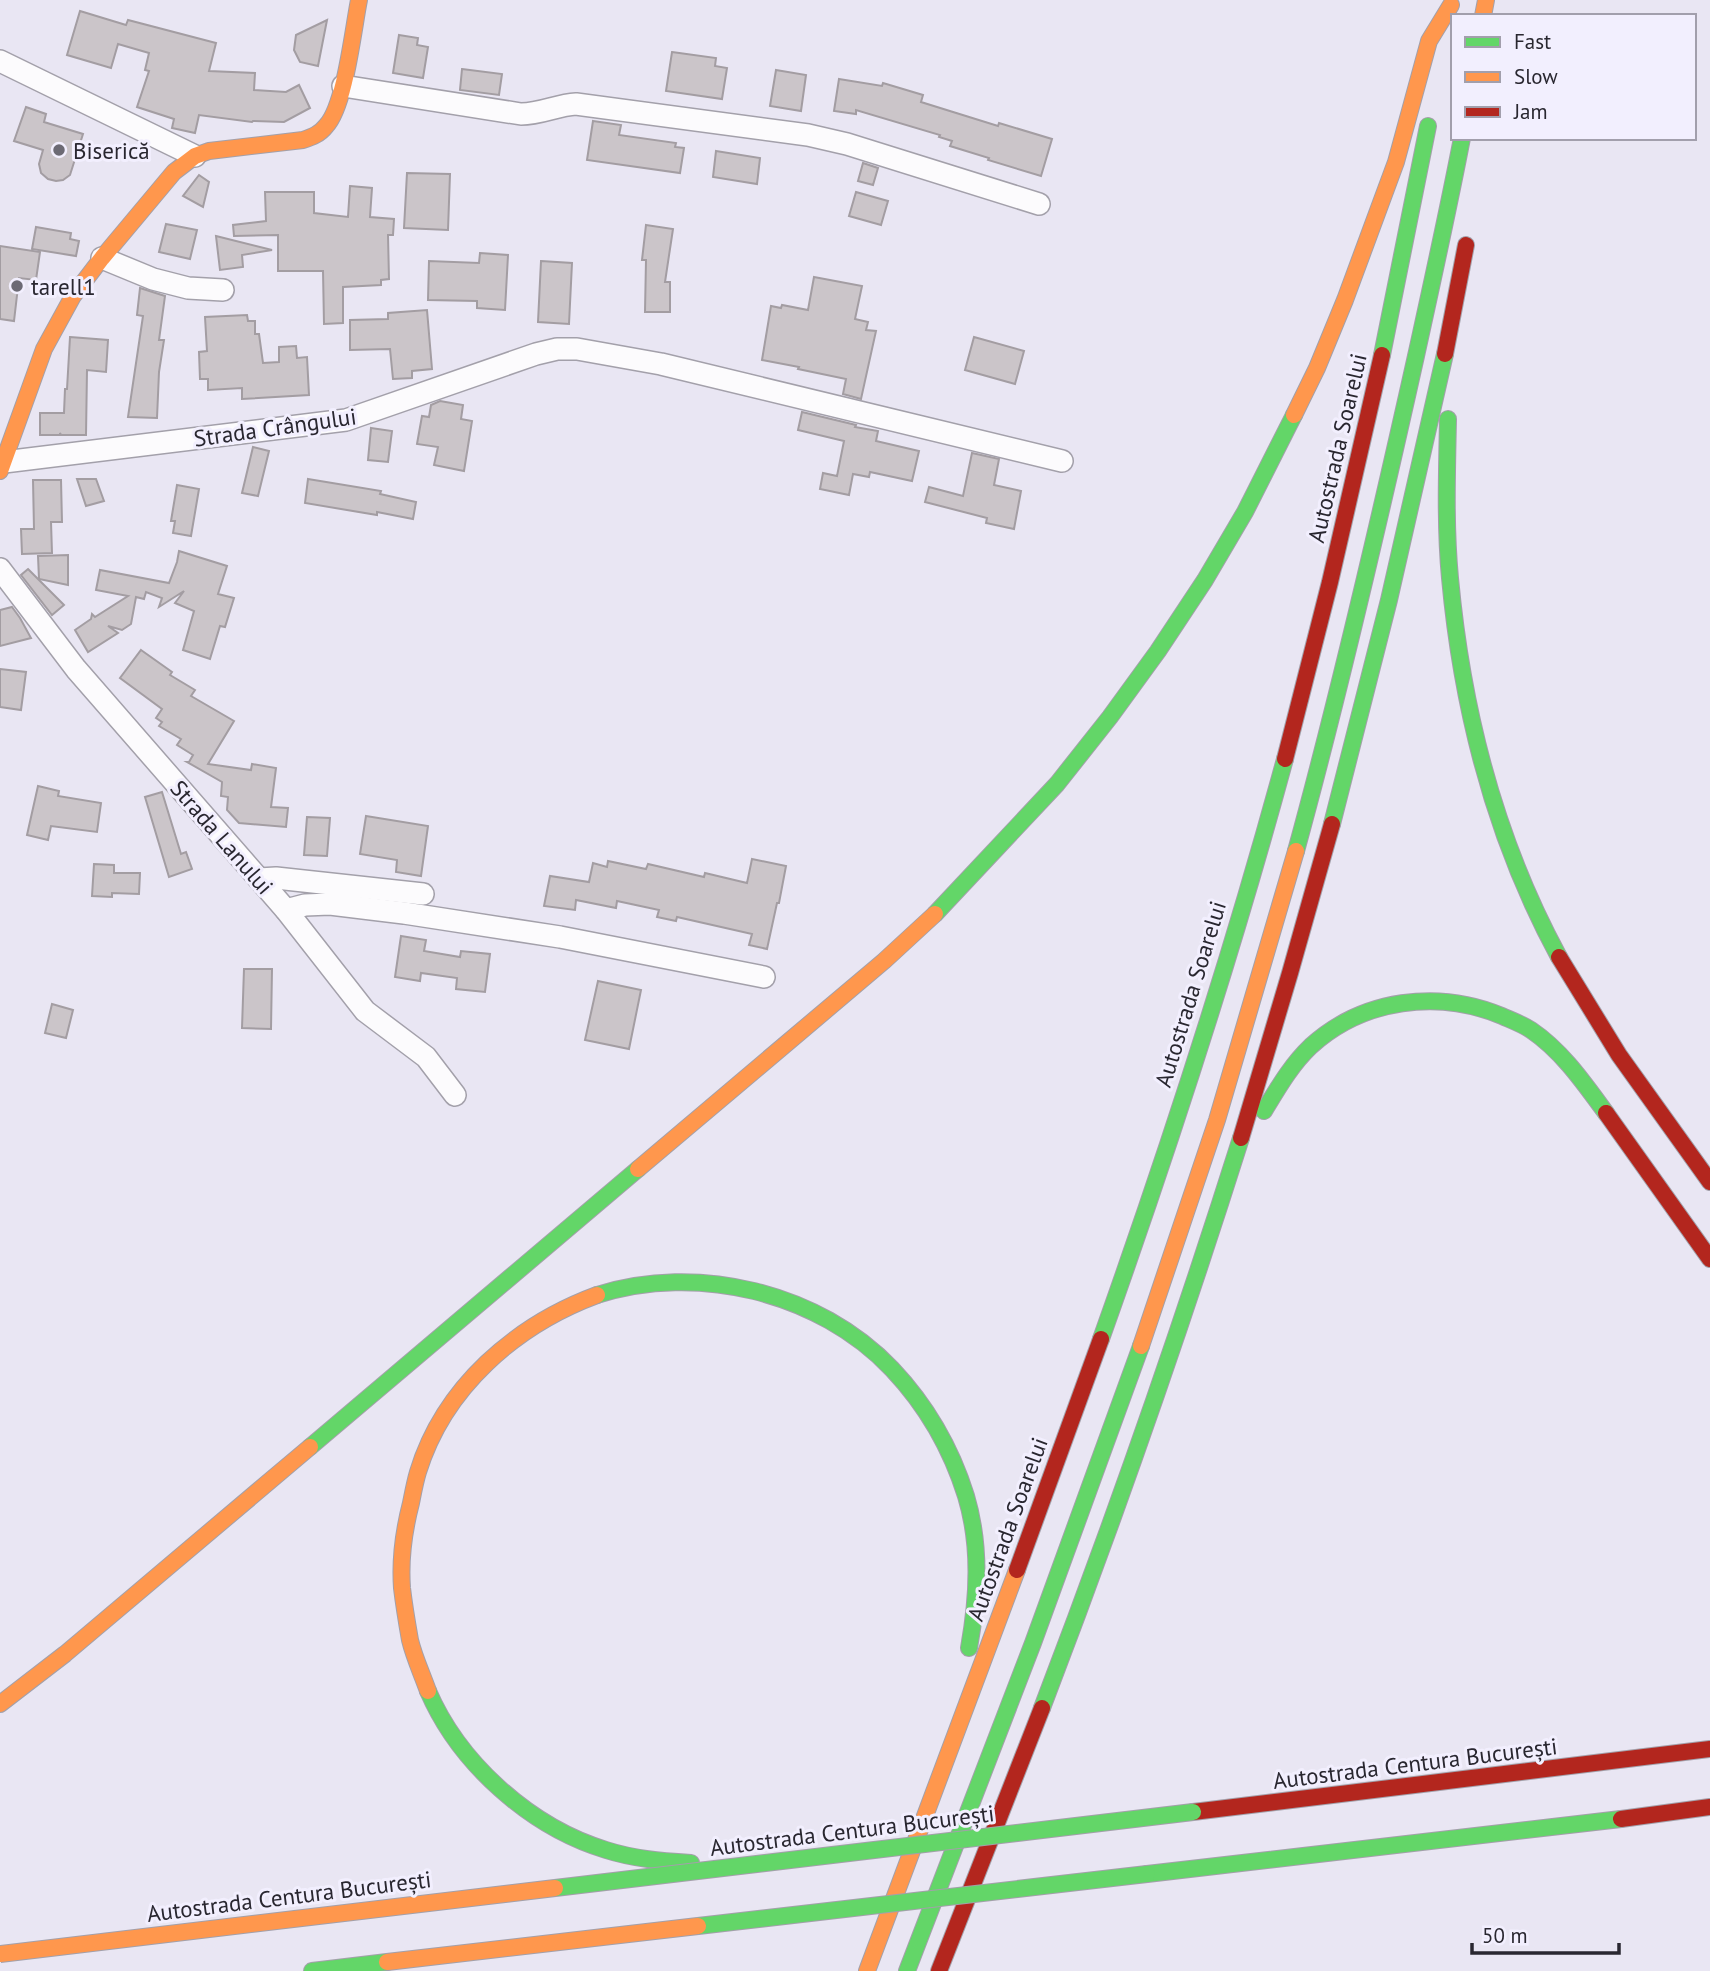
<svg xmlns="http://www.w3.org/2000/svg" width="1710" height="1971" font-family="'PT Sans',sans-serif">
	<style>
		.building { fill: #cbc5c9; stroke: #a39da2; stroke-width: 2 }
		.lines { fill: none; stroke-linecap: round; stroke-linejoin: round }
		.street-casing { stroke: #a3a0aa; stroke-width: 24 }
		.fast-casing { stroke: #a3a0aa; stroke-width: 18 }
		.slow-casing { stroke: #a3a0aa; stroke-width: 18 }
		.jam-casing { stroke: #a3a0aa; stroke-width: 18 }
		.street { stroke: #fcfbfd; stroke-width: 21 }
		.fast { stroke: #63d668; stroke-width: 16 }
		.slow { stroke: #ff974d; stroke-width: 16 }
		.jam { stroke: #b3261e; stroke-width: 16 }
		.fast-bridge-casing { stroke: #a3a0aa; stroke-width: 18; stroke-linecap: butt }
		.slow-bridge-casing { stroke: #a3a0aa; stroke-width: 18; stroke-linecap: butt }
		.fast-bridge { stroke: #63d668; stroke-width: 16 }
		.slow-bridge { stroke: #ff974d; stroke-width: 16 }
		.poi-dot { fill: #6c6a74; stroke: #f2effe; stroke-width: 2.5 }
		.labels { text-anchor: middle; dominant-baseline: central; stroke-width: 6; stroke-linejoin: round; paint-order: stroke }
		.poi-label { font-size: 23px; fill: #292730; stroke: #f2effe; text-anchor: start }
		.street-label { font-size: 23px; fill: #292730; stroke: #f2effe }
	</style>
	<rect width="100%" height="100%" fill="#e9e6f3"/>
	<!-- building -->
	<g class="building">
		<polygon points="80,11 126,25 128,20 216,43 209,71 255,73 254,90 286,92 299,85 310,108 284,122 253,121 252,122 199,115 195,133 172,128 174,119 137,107 149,71 145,70 149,53 118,44 111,68 67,55"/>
		<polygon points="327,20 318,66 300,62 294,50 296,35"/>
		<polygon points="399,35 418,38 417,45 428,47 423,78 393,73"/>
		<polygon points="672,52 716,58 715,66 727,68 722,99 666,91"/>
		<polygon points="462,69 502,74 499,95 460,90"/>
		<polygon points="776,70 806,75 801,111 770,106"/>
		<polygon points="839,79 882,86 883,83 923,95 921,102 998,126 999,123 1052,139 1041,176 988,160 989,158 950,146 952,141 939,137 940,135 856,110 856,114 834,111"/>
		<polygon points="26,107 46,114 44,122 83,134 70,175 63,180 56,181 48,179 41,173 39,164 43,150 14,141"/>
		<polygon points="593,121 621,125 619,135 676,143 675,147 684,148 680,173 587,160"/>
		<polygon points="716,151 760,158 757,184 713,177"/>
		<polygon points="863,163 878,168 873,185 858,181"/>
		<polygon points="407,173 450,174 448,230 404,228"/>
		<polygon points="199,175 209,182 203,207 183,196"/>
		<polygon points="350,186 372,188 370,217 394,219 393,235 388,235 389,279 381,280 381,285 343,287 343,323 324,324 323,271 278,271 278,235 234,236 233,225 266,221 265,192 314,192 314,213 348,217"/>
		<polygon points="856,192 888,201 881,225 849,216"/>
		<polygon points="166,224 197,230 190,259 159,252"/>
		<polygon points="646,225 673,229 665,282 670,282 670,312 645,312 646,260 642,260"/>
		<polygon points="36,227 71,233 70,239 79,241 76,256 32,249"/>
		<polygon points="216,236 272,250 242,255 243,267 220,270"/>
		<polygon points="0,246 40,252 36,280 19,278 14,321 0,319"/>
		<polygon points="480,253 508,255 505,310 477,308 477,301 428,300 429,261 479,263"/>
		<polygon points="541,261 572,263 569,324 538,322"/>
		<polygon points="814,277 862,286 855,319 868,322 866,330 876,331 861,399 843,394 846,379 798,369 799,367 762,360 771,306 781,308 782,305 808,310"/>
		<polygon points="140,288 165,296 159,340 164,340 159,372 157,418 128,417 143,316 137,315"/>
		<polygon points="427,310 432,369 412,371 412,378 393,379 390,349 350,350 350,320 388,319 388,313"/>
		<polygon points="247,315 248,321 255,321 255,334 259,334 263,363 279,362 279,347 296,346 297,358 307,357 309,395 242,399 242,388 208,390 208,379 200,379 199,352 207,351 205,317"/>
		<polygon points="70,337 108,340 106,372 87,370 86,435 61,435 60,433 60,435 40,435 40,413 64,413 65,389 67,389"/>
		<polygon points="974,337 1024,351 1015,384 965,370"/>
		<polygon points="440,401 463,405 461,419 472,421 464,471 434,465 438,447 417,444 422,416 429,417 431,405"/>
		<polygon points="802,412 856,425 855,427 878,431 876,441 919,451 912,481 870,472 869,477 853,474 849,495 820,489 823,473 837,476 844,441 798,430"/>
		<polygon points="371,428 392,431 388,462 368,460"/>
		<polygon points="253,447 269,451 258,496 242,493"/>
		<polygon points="972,453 999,459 994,485 1021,491 1014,529 986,523 987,518 925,502 929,487 963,496"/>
		<polygon points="77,479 96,479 104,501 86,506"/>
		<polygon points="308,479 381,491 380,494 416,502 413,519 377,512 377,515 305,503"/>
		<polygon points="33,480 61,480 62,522 51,522 52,553 22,554 21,529 34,529"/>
		<polygon points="177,485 199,489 191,536 173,533 175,521 171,521"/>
		<polygon points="179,551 227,566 218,594 234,598 225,627 220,626 210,659 183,650 194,611 175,603 184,591 159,607 162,598 146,592 144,599 136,597 131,624 122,630 108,626 118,633 88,652 75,630 91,619 92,614 95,617 128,596 96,590 100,570 169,583 177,562"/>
		<polygon points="68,555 68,585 39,579 38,556"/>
		<polygon points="28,569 64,605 52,615 21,575"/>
		<polygon points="12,607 20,618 31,638 0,646 0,610"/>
		<polygon points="141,650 172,672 170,675 195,690 191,696 234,721 208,764 251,770 252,764 276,768 271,807 288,808 286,827 239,823 227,810 228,797 221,796 222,782 187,762 189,762 193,755 177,745 181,739 159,726 162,722 156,718 162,709 120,678"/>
		<polygon points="0,669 26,672 21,710 0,707"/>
		<polygon points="38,786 59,791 58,796 101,803 97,832 51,826 48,840 27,835"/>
		<polygon points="162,792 181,854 186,852 192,869 169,877 145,797"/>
		<polygon points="366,816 428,826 421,876 396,872 397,860 360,854"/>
		<polygon points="307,817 330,818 327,856 304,855"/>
		<polygon points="752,859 786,866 779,903 777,903 767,949 749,945 752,934 677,917 676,921 657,917 659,910 617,901 616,908 576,900 575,910 544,906 550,876 589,882 593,863 607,867 608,861 646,869 648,864 704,877 705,873 747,883"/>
		<polygon points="94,864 114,865 114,873 140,873 139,894 112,893 112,897 92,896"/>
		<polygon points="401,936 426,940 424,951 460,957 461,951 490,954 485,992 456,989 457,978 421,973 420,981 395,977"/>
		<polygon points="244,969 272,969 271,1029 242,1028"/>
		<polygon points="598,981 641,990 629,1049 585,1040"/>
		<polygon points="52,1004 73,1010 66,1038 45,1033"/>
	</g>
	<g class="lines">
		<!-- street casing -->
		<g class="street-casing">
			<g id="street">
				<polyline points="0,61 195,156"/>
				<path d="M343 86 521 114C541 114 557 105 576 104L808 135 847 144 1039 204"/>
				<polyline points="102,258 153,279 188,288 223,290"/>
				<polyline points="4,462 346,420 536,354 557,349 577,349 661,364 1062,461"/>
				<polyline points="0,569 76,669 286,910 365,1011 426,1057 455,1095"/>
				<polyline points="259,879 276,878 423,894"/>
				<polyline points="286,910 305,905 330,904 404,913 560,937 764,977"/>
			</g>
		</g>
		<!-- fast casing -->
		<g class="fast-casing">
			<g id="fast">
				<polyline points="1382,355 1428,126"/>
				<path d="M1448 419C1447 472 1445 525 1450 578 1462 709 1496 841 1559 957"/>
				<polyline points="1332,824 1389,600 1445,354"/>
				<path d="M1296 851C1341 687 1379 522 1416 356 1432 283 1448 211 1462 138"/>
				<polyline points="935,914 1057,784 1110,717 1158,651 1205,580 1245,512 1294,415"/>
				<path d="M1264 1111C1278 1088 1291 1065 1311 1046 1363 999 1438 989 1502 1016 1511 1020 1522 1024 1531 1030 1562 1051 1584 1083 1606 1113"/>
				<path d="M597 1295C697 1263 819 1292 892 1369 926 1405 951 1448 966 1496 981 1546 978 1597 969 1648"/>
				<path d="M1101 1339C1169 1148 1232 954 1285 759"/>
				<polyline points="310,1447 638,1169"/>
				<path d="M428 1691C459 1763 530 1827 606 1850 634 1859 662 1861 691 1863"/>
				<path d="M1042 1708C1114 1520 1180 1331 1241 1138"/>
				<polyline points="1147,1874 1621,1819"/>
				<polyline points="312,1971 387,1962"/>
				<polyline points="907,1971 1033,1643 1141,1346"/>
			</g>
		</g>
		<!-- slow casing -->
		<g class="slow-casing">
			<g id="slow">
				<polyline points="1483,16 1486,0"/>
				<polyline points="1294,415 1317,368 1345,300 1396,162 1429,41 1451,5"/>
				<path d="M0 471 44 349 73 296 102 258 174 172 195 156 209 151 303 140C312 137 320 134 326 126 345 106 353 30 359 0"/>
				<polyline points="638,1169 884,961 935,914"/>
				<polyline points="1141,1346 1217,1120 1296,851"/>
				<path d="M428 1691C422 1674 414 1657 410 1640 407 1623 404 1605 402 1588 400 1560 404 1530 411 1503 413 1493 415 1482 418 1472 444 1387 516 1325 597 1295"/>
				<polyline points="0,1704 65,1654 310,1447"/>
				<polyline points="867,1971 1017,1570"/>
			</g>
		</g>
		<!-- jam casing -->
		<g class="jam-casing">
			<g id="jam">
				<polyline points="1445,354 1466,245"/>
				<polyline points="1285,759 1330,582 1382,355"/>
				<polyline points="1559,957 1619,1055 1710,1182"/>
				<polyline points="1606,1113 1710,1259"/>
				<polyline points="1241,1138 1290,973 1332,824"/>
				<polyline points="1017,1570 1101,1339"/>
				<polyline points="1193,1812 1710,1749"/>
				<polyline points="1621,1819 1710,1807"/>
				<polyline points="939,1971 1042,1708"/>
			</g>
		</g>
		<!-- street -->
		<use href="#street" class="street"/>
		<!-- fast -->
		<use href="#fast" class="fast"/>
		<!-- slow -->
		<use href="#slow" class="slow"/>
		<!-- jam -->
		<use href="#jam" class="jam"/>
		<!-- fast-bridge casing -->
		<g class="fast-bridge-casing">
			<g id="fast-bridge">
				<polyline points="555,1888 1193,1812"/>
				<polyline points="698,1926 1147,1874"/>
			</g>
		</g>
		<!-- slow-bridge casing -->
		<g class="slow-bridge-casing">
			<g id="slow-bridge">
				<polyline points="0,1954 555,1888"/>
				<polyline points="387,1962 698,1926"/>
			</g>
		</g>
		<!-- fast-bridge -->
		<use href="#fast-bridge" class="fast-bridge"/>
		<!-- slow-bridge -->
		<use href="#slow-bridge" class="slow-bridge"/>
	</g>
	<!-- markers -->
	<g class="poi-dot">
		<circle cx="59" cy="150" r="7"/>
		<circle cx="17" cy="286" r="7"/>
	</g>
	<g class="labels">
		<!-- poi labels -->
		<g class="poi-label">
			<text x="73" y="150">Biserică</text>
			<text x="31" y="286">tarell1</text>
		</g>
		<!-- street labels -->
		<g class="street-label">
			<text transform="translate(275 427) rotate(-8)">Strada Crângului</text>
			<text transform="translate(1337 448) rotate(-77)">Autostrada Soarelui</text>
			<text transform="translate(222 837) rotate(49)">Strada Lanului</text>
			<text transform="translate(1190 994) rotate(-73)">Autostrada Soarelui</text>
			<text transform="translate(1007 1529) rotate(-70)">Autostrada Soarelui</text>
			<text transform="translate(1415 1763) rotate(-7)">Autostrada Centura București</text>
			<text transform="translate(852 1830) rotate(-7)">Autostrada Centura București</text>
			<text transform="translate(289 1896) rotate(-7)">Autostrada Centura București</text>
		</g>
	</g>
	<!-- legend -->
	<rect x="1451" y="14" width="245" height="126" fill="#f2effe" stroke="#a29fac" stroke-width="2"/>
	<rect x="1465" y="37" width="35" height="10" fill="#63d668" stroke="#a29fac" stroke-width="2"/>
	<text x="1514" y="49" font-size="21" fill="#292730">Fast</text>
	<rect x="1465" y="72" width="35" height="10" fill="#ff974d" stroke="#a29fac" stroke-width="2"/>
	<text x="1514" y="84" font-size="21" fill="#292730">Slow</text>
	<rect x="1465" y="107" width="35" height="10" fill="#b3261e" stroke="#a29fac" stroke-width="2"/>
	<text x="1514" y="119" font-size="21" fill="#292730">Jam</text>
	<!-- scale -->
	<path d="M1472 1943v10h147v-10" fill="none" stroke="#292730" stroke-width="3.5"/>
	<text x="1482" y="1943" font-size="21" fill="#292730" stroke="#f2effe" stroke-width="5" paint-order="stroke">50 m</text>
</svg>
